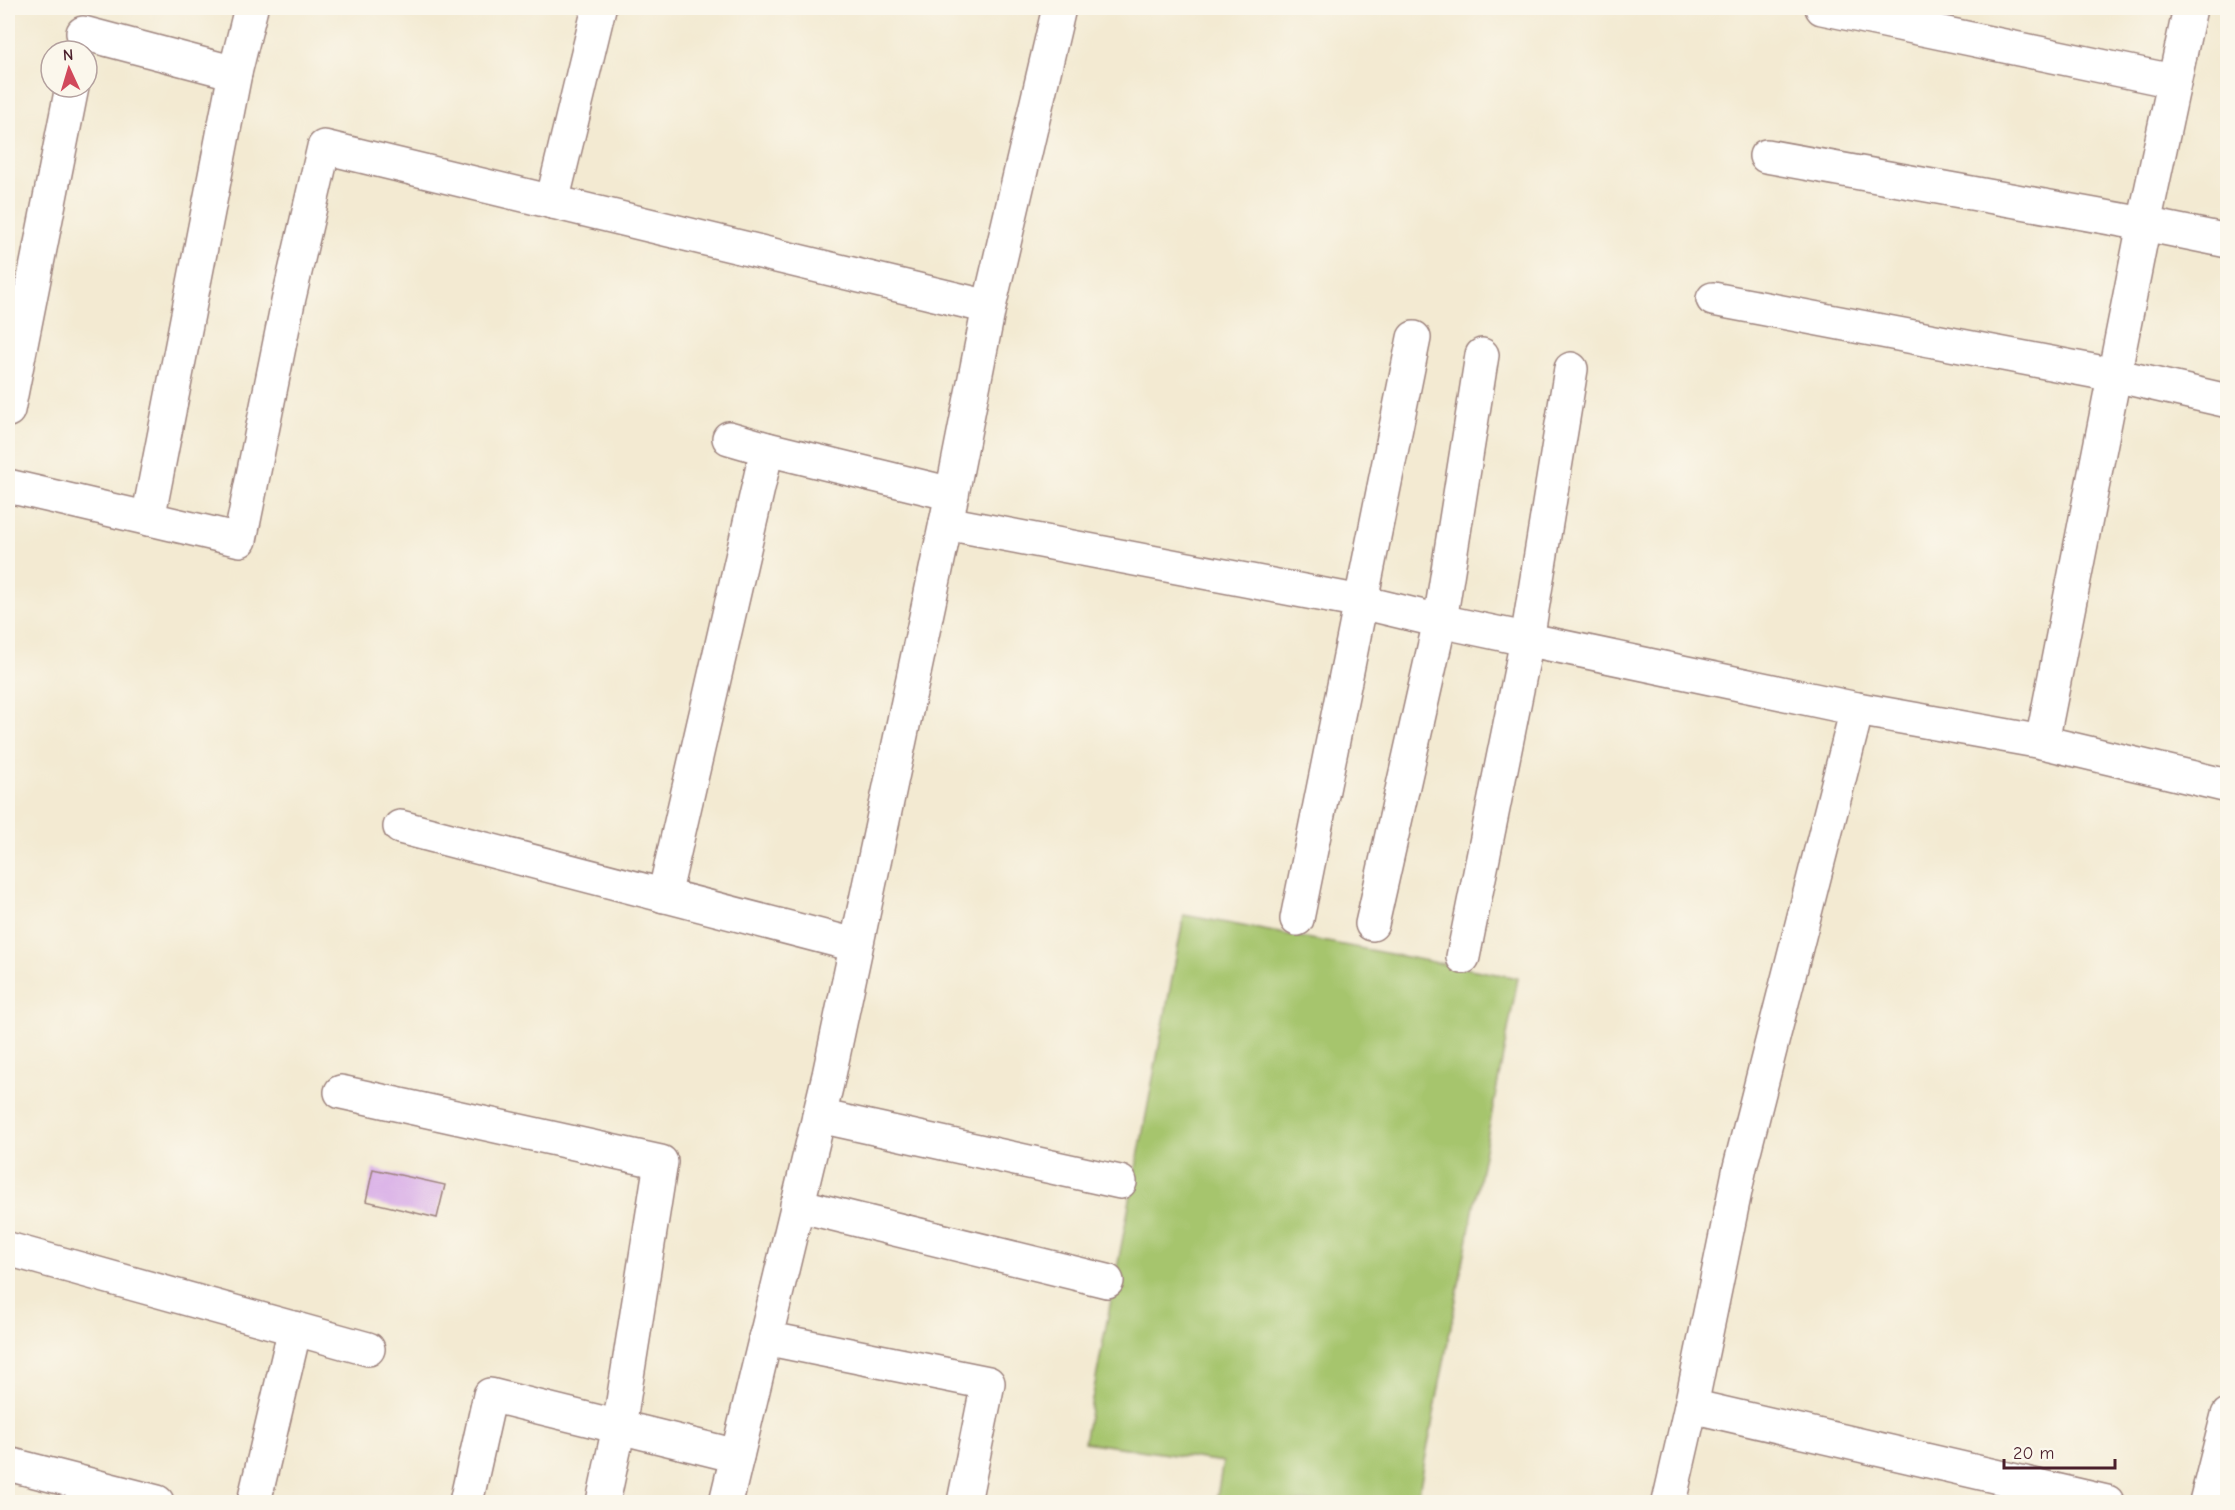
<svg xmlns="http://www.w3.org/2000/svg" width="2235" height="1510" font-family="'Comic Neue',sans-serif">
	<style>
		.park { fill: #a6c56d; stroke: #78724c; stroke-width: 1.5 }
		.building { fill: #d6a8e7 }
		.lines { fill: none; stroke-linecap: round; stroke-linejoin: round }
		.minor-casing { stroke: #9e847e; stroke-width: 36 }
		.minor { stroke: #fff; stroke-width: 33 }
	</style>
	<rect width="100%" height="100%" fill="#fbf7ec"/>
	<filter id="ink" filterUnits="userSpaceOnUse"><feTurbulence type="fractalNoise" baseFrequency=".0167" numOctaves="2"/><feDisplacementMap in="SourceGraphic" scale="12" xChannelSelector="R" yChannelSelector="G"/><feConvolveMatrix kernelMatrix="1 2 1 2 8 2 1 2 1" color-interpolation-filters="sRGB"/></filter>
	<filter id="wash" filterUnits="userSpaceOnUse"><feTurbulence type="fractalNoise" baseFrequency=".008" numOctaves="4" result="noise"/><feDisplacementMap in="SourceGraphic" scale="24" xChannelSelector="R" yChannelSelector="G"/><feGaussianBlur stdDeviation="1.35" result="paint"/><feColorMatrix in="noise" values="0 0 0 0 0 0 0 0 0 0 0 0 0 0 0 0 0 1.4 0 .05"/><feComposite in="paint" operator="in"/></filter>
	<g filter="url(#wash)">
		<rect width="100%" height="100%" fill="#f3ead2"/>
		<!-- park -->
		<polygon class="park" points="1184,915 1518,978 1417,1502 1216,1502 1223,1462 1084,1442"/>
		<g id="blocks">
			<!-- building -->
			<polygon class="building" points="373,1169 445,1185 437,1218 366,1201"/>
		</g>
	</g>
	<g filter="url(#ink)">
		<use href="#blocks" fill-opacity="0" stroke="#9e847e" stroke-width="1.5"/>
		<g class="lines">
			<!-- minor casing -->
			<g class="minor-casing">
				<g id="minor">
					<polyline points="1822,8 2173,81"/>
					<polyline points="83,33 235,73 251,8"/>
					<polyline points="1766,156 2144,224 2228,241"/>
					<polyline points="552,202 599,8"/>
					<polyline points="1713,299 2114,375 2228,401"/>
					<polyline points="8,410 72,87"/>
					<polyline points="767,449 952,494"/>
					<polyline points="8,486 240,540 288,302 324,147 989,307"/>
					<polyline points="148,519 235,73"/>
					<polyline points="946,523 1361,602 1440,621 1857,709 2042,742 2228,786"/>
					<polyline points="2042,742 2144,224 2190,8"/>
					<polyline points="400,827 855,945"/>
					<polyline points="664,896 767,449 729,438"/>
					<polyline points="1297,919 1414,338"/>
					<polyline points="1372,924 1440,621 1482,355"/>
					<polyline points="1463,957 1527,640 1571,369"/>
					<polyline points="341,1092 661,1162 619,1427 603,1502"/>
					<polyline points="819,1116 1120,1182"/>
					<polyline points="797,1205 1107,1281"/>
					<polyline points="8,1249 368,1349"/>
					<polyline points="765,1338 988,1383 964,1502"/>
					<polyline points="1691,1406 1740,1167 1857,709"/>
					<polyline points="8,1464 157,1502"/>
					<polyline points="254,1502 295,1328"/>
					<polyline points="466,1502 490,1395 737,1456"/>
					<polyline points="726,1502 829,1075 952,494 989,307 1059,8"/>
					<polyline points="1669,1502 1691,1406 2107,1502"/>
					<polyline points="2206,1502 2228,1415"/>
				</g>
			</g>
			<!-- minor -->
			<use href="#minor" class="minor"/>
		</g>
	</g>
	<!-- margin -->
	<rect width="2235" height="1510" fill="none" stroke="#fbf7ec" stroke-width="30"/>
	<!-- north arrow -->
	<g transform="translate(69 69) rotate(356)"><circle r="28" fill="#fbf7ec" stroke="#b4a19f" stroke-width="1.5"/>
	<path d="M0-4.5L10 22L0 15L-10 22Z" fill="#d1495b"/>
	<text y="-9" font-size="16" font-weight="bold" text-anchor="middle" fill="#4a1f2b">N</text>
	</g>
	<!-- scale -->
	<path d="M2004 1459v9h111v-9" fill="none" stroke="#4a1f2b" stroke-width="3"/>
	<text x="2013" y="1459" font-size="18" fill="#4a1f2b" stroke="#fbf7ec" stroke-width="4.5" paint-order="stroke">20 m</text>
</svg>
